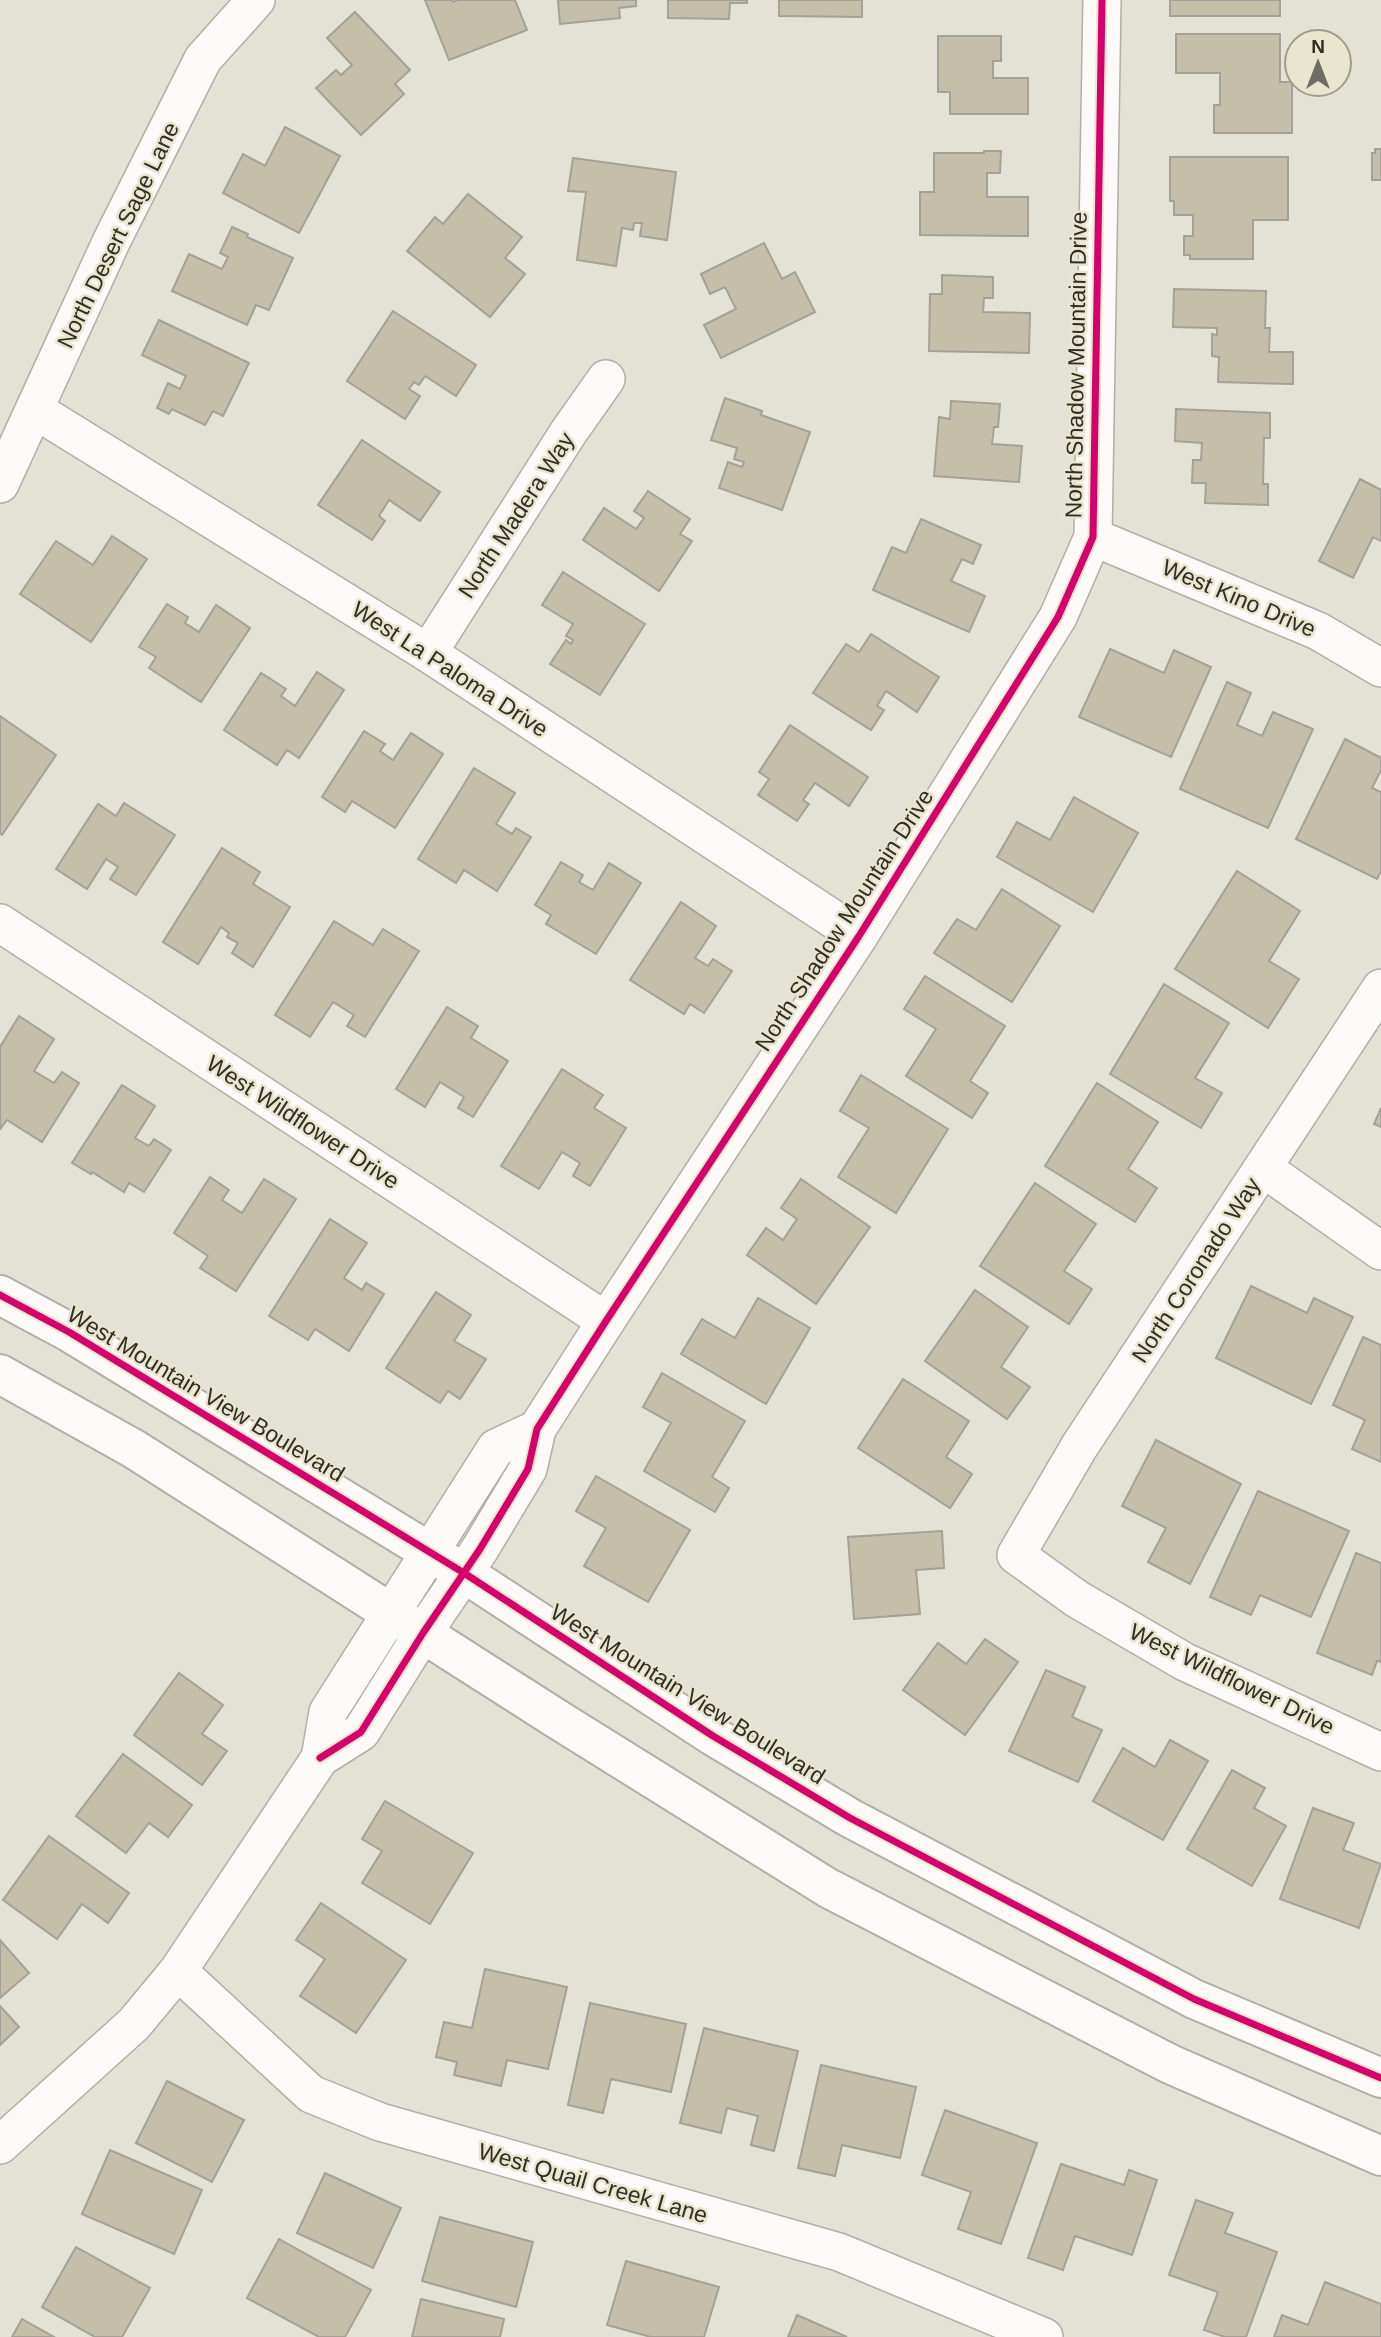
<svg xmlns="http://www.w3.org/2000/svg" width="1381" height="2337" font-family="Arial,sans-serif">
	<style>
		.building { fill: #c5bfaa; stroke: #a3a198; stroke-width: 2 }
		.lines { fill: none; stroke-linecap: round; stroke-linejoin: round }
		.minor-casing { stroke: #b0aea5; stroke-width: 40 }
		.tertiary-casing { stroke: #b0aea5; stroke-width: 42 }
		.minor { stroke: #fbfaf9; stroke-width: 37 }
		.tertiary { stroke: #fbfaf9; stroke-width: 38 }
		.cycleway-casing { stroke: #eae5cf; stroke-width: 11 }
		.cycleway { stroke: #d6006c; stroke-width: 7 }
		.labels { text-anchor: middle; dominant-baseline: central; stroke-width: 5; stroke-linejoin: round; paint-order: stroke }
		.street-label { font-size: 23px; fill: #302e26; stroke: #eae5cf }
	</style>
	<rect width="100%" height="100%" fill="#e4e1d5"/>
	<!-- building -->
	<g class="building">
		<polygon points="425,0 452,0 453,2 458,0 515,0 527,30 449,60"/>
		<polygon points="558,0 636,0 636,6 619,8 620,18 560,24"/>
		<polygon points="668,0 747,0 747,3 730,3 729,19 668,18"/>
		<polygon points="779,0 862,0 862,17 779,16"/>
		<rect x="1170" y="0" width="110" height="16"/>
		<polygon points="355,12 410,70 395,84 404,94 361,135 316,88 336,70 341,75 352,65 327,38"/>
		<polygon points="1176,34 1280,34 1280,82 1292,82 1292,133 1214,133 1214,105 1220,105 1220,73 1176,73"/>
		<polygon points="938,36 1001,36 1001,61 993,61 993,78 1028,78 1028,114 950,114 950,92 938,92"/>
		<polygon points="285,127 340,156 299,233 223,193 243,154 265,166"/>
		<polygon points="1375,149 1381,149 1381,180 1372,180 1372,153 1375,153"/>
		<polygon points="984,151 1001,151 1000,173 987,173 987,197 1028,197 1028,236 920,235 920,192 934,192 934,153 984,153"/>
		<polygon points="1170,157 1288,157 1288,220 1253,220 1253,259 1190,259 1190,255 1184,255 1184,236 1193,236 1193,215 1174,215 1174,201 1170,201"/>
		<polygon points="573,158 676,172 667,240 640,236 642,223 634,223 633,230 622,228 616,266 577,260 586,192 568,191"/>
		<polygon points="468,194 522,237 505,258 525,274 490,317 407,251 435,217 443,224"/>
		<polygon points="232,227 248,234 247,237 293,258 269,310 256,305 247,325 172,291 189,254 222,269 228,257 220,253"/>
		<polygon points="764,243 782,279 795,272 815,312 721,358 704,325 736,309 725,287 710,294 701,274"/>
		<polygon points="942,275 993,277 993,298 984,298 983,312 1030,313 1029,353 929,351 930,294 942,294"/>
		<polygon points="1174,289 1266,291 1265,328 1270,328 1269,352 1293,352 1293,384 1218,382 1219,357 1212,356 1212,334 1217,335 1217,328 1173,327"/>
		<polygon points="393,311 476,365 456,396 425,376 419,385 414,382 409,389 420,396 405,419 347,381"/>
		<polygon points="159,320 249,363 223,416 213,411 205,425 172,409 169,414 157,408 168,383 180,389 186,376 142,355"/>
		<polygon points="725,398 762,411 761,415 810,432 782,510 719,488 728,462 742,467 744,462 734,459 737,448 711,440"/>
		<polygon points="951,401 1000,404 998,427 994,427 992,444 1022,446 1019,482 934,476 939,417 950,419"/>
		<polygon points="1176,409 1270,413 1270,438 1264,438 1263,484 1268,484 1268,505 1205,503 1206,483 1192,483 1193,460 1201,460 1202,443 1175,441"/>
		<polygon points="362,440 440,492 420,521 389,500 379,516 385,521 372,540 318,505"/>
		<polygon points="1360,479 1381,490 1381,541 1373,537 1353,578 1319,561"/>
		<polygon points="648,491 690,519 680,534 692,541 659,591 583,540 604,508 636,529 644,518 634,511"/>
		<polygon points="921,519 981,545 973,564 962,559 951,581 985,596 969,632 873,590 892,547 906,553"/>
		<polygon points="112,536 147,559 91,642 20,594 56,541 93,565"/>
		<polygon points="563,572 645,624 600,695 550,664 566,640 571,644 573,640 566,636 573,624 542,605"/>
		<polygon points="167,604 188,617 185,623 199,632 216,605 250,628 201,702 149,668 156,657 139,647"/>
		<polygon points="871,634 939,677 917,712 886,691 877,706 884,710 871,730 813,693 846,644 859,652"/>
		<polygon points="1110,649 1164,673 1174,650 1211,667 1171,757 1079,717"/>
		<polygon points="317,672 344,690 299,758 287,750 277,765 224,730 261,673 286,689 281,696 295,706"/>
		<polygon points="1227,682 1251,693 1237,725 1262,736 1273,712 1313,729 1268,828 1180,789"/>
		<polygon points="0,716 56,755 2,835 0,833"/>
		<polygon points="790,725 868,777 849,806 815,783 803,800 809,804 797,821 758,795 769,779 759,772"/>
		<polygon points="364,731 385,744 380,751 393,760 411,733 443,754 395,828 352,801 345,812 322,797"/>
		<polygon points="1345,739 1381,758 1381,770 1372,788 1381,792 1381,871 1377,879 1296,839"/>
		<polygon points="474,768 515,793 496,824 512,834 516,828 531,837 497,891 464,870 456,883 418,859"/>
		<polygon points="1074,797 1138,833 1093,912 997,857 1017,822 1050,840"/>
		<polygon points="124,803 175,835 136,895 110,879 118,867 106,859 87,889 56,869 98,804 116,816"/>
		<polygon points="222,848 260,872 253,884 290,907 253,967 232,953 238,943 227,937 229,933 221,927 198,964 163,942"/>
		<polygon points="561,862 583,875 579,882 593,890 609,863 641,883 596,954 546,924 551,915 535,905"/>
		<polygon points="1237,871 1300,911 1269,961 1299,979 1268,1028 1175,969"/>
		<polygon points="1002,889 1060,926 1012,1002 934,953 957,919 976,930"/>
		<polygon points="681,902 716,926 695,958 708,966 713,959 732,971 704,1013 690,1004 684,1014 630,980"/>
		<polygon points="334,921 373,945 383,929 419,951 365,1037 347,1026 354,1015 333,1002 310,1037 275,1015"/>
		<polygon points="925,976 1005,1026 970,1081 988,1093 972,1118 906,1076 936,1029 904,1009"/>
		<polygon points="1164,984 1229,1023 1195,1078 1222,1093 1201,1128 1110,1074"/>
		<polygon points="447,1007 478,1026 471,1038 508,1061 473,1117 458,1108 464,1097 440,1082 425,1107 396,1089"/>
		<polygon points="19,1016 54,1039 34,1071 54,1083 62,1072 79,1083 42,1142 7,1120 0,1129 0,1047"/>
		<polygon points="562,1069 603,1095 594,1108 626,1128 590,1186 573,1176 580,1163 562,1152 539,1189 501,1166"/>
		<polygon points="861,1075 948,1129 896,1213 838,1177 869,1128 840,1111"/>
		<polygon points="1097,1083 1158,1122 1128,1169 1157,1188 1135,1222 1045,1166"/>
		<polygon points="122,1085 155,1106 135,1138 149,1146 154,1139 171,1150 144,1192 129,1183 124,1192 92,1172 91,1174 72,1163"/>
		<polygon points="1381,1108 1381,1127 1374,1124"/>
		<polygon points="210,1177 229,1190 222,1200 242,1213 264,1179 296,1199 236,1291 200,1268 208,1256 174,1233"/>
		<polygon points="801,1179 870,1227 816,1304 747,1255 766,1228 783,1240 797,1219 781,1208"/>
		<polygon points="1035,1183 1096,1224 1064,1271 1092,1289 1069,1324 980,1266"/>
		<polygon points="330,1219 367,1243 344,1278 362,1290 366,1283 384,1294 349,1351 315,1329 308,1340 269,1316"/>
		<polygon points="1251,1286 1307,1313 1314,1298 1353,1317 1311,1404 1216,1358"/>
		<polygon points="975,1290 1028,1327 1001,1367 1030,1387 1007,1419 925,1361"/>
		<polygon points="436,1292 471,1315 454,1341 486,1359 460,1399 448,1391 440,1403 386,1368"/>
		<polygon points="758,1298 810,1328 766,1404 681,1354 702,1319 735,1338"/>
		<polygon points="1363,1337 1381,1345 1381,1462 1352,1449 1365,1420 1333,1405"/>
		<polygon points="662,1373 745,1421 712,1477 729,1488 715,1512 644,1471 671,1423 643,1407"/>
		<polygon points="903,1379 969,1421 946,1457 972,1474 950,1508 858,1448"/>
		<polygon points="1156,1440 1241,1484 1190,1584 1148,1562 1166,1528 1122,1506"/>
		<polygon points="596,1476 690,1530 648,1602 584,1566 606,1528 576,1511"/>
		<polygon points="1258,1491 1349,1531 1311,1617 1260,1595 1251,1615 1210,1597"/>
		<polygon points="942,1531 944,1568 916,1570 920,1614 854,1619 848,1537"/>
		<polygon points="1356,1553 1381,1563 1381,1662 1377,1661 1372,1675 1317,1653"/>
		<polygon points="985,1639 1018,1662 965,1735 903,1690 938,1643 966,1664"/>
		<polygon points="1046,1670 1085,1687 1072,1717 1102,1730 1078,1782 1009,1751"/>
		<polygon points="179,1673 223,1705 202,1734 227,1751 202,1785 134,1735"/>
		<polygon points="1170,1740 1208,1761 1163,1840 1093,1801 1123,1748 1155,1767"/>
		<polygon points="123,1754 192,1805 168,1837 149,1823 126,1853 76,1816"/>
		<polygon points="1232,1770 1265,1788 1254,1808 1286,1826 1252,1886 1187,1849"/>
		<polygon points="385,1801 473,1853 430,1924 362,1883 382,1851 362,1839"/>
		<polygon points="1313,1808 1354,1823 1343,1850 1381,1864 1359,1928 1280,1899"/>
		<polygon points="49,1836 129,1893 108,1923 82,1904 57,1939 3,1900"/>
		<polygon points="321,1903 406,1960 356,2033 300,1996 325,1959 296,1940"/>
		<polygon points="0,1940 29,1973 0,1998"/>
		<polygon points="485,1969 567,1987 548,2069 507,2060 501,2086 454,2075 457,2062 436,2057 444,2022 472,2028"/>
		<polygon points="590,2003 686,2024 671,2092 611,2079 603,2113 568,2105"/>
		<polygon points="0,2006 19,2027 0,2045"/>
		<polygon points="704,2028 798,2051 774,2151 751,2145 758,2116 727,2108 721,2133 680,2123"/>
		<polygon points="821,2065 916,2087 900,2158 842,2145 835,2176 798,2168"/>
		<polygon points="167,2081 244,2120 212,2182 136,2143"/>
		<polygon points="945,2110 1037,2143 1001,2244 958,2229 971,2192 922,2175"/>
		<polygon points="110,2150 202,2190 174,2254 82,2214"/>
		<polygon points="1061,2164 1124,2185 1129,2170 1157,2180 1132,2255 1075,2236 1063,2270 1028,2258"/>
		<polygon points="325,2173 401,2208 373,2268 297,2233"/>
		<polygon points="1196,2200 1233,2213 1225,2233 1277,2252 1246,2337 1225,2337 1204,2330 1218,2292 1169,2275"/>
		<polygon points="440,2217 533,2242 516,2307 422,2281"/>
		<polygon points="279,2239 371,2290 345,2337 319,2337 247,2298"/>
		<polygon points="76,2247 150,2288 122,2337 95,2337 42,2307"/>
		<polygon points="626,2261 719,2287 704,2337 651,2337 607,2325"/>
		<polygon points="1325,2282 1381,2304 1381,2337 1274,2337 1282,2315 1308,2325"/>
		<polygon points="421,2299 504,2319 500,2337 412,2337"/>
		<polygon points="797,2315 847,2337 788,2337"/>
		<polygon points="22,2319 54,2337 12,2337"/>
	</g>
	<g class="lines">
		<!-- minor casing -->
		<g class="minor-casing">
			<g id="minor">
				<polyline points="35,410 428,653 859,936"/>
				<polyline points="0,484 112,240 203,59 256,0"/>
				<polyline points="1093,537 1318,631 1381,668"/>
				<polyline points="428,653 568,433 606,379"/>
				<polyline points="0,923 606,1321"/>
				<polyline points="1381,988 1079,1447 1016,1555 1077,1599 1185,1662 1381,1752"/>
				<polyline points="1263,1168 1381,1251"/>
				<polyline points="320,1758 361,1732 423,1633 480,1549 528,1469 537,1429 606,1321 859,936 1058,617 1093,537 1102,0"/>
				<polyline points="178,1971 311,2094 380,2122 839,2252 1044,2337"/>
				<polyline points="0,2145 134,2024 178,1971 320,1758 328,1712 496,1448 537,1429"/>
			</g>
		</g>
		<!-- tertiary casing -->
		<g class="tertiary-casing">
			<g id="tertiary">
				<polyline points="0,1295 69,1332 464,1573 713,1736 850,1818 1194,1999 1381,2078"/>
				<polyline points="0,1374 134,1449 557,1719 828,1888 1170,2064 1381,2156"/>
			</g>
		</g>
		<!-- minor -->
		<use href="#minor" class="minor"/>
		<!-- tertiary -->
		<use href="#tertiary" class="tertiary"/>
		<!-- cycleway casing -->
		<g class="cycleway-casing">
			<g id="cycleway">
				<polyline points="0,1295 69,1332 464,1573 713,1736 850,1818 1194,1999 1381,2078"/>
				<polyline points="320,1758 361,1732 423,1633 480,1549 528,1469 537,1429 606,1321 859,936 1058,617 1093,537 1102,0"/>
			</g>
		</g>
		<!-- cycleway -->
		<use href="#cycleway" class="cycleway"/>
	</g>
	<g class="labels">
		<!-- street labels -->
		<g class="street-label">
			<text transform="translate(118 235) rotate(-64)">North Desert Sage Lane</text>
			<text transform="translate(1076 365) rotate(-89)">North Shadow Mountain Drive</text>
			<text transform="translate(516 515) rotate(-57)">North Madera Way</text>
			<text transform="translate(1239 598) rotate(23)">West Kino Drive</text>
			<text transform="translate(450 669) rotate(33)">West La Paloma Drive</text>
			<text transform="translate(844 920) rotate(-57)">North Shadow Mountain Drive</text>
			<text transform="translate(303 1122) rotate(33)">West Wildflower Drive</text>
			<text transform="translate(1196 1270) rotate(-57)">North Coronado Way</text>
			<text transform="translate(206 1394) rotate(31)">West Mountain View Boulevard</text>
			<text transform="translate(1232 1679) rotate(26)">West Wildflower Drive</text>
			<text transform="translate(688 1694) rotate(32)">West Mountain View Boulevard</text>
			<text transform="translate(593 2183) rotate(16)">West Quail Creek Lane</text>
		</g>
	</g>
	<!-- north arrow -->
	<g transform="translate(1318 63)"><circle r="33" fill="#eae5cf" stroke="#a09c8b" stroke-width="2"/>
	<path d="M0-5L12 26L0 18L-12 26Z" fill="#6f6d63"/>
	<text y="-10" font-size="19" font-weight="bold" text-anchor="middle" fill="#302e26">N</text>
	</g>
</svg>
